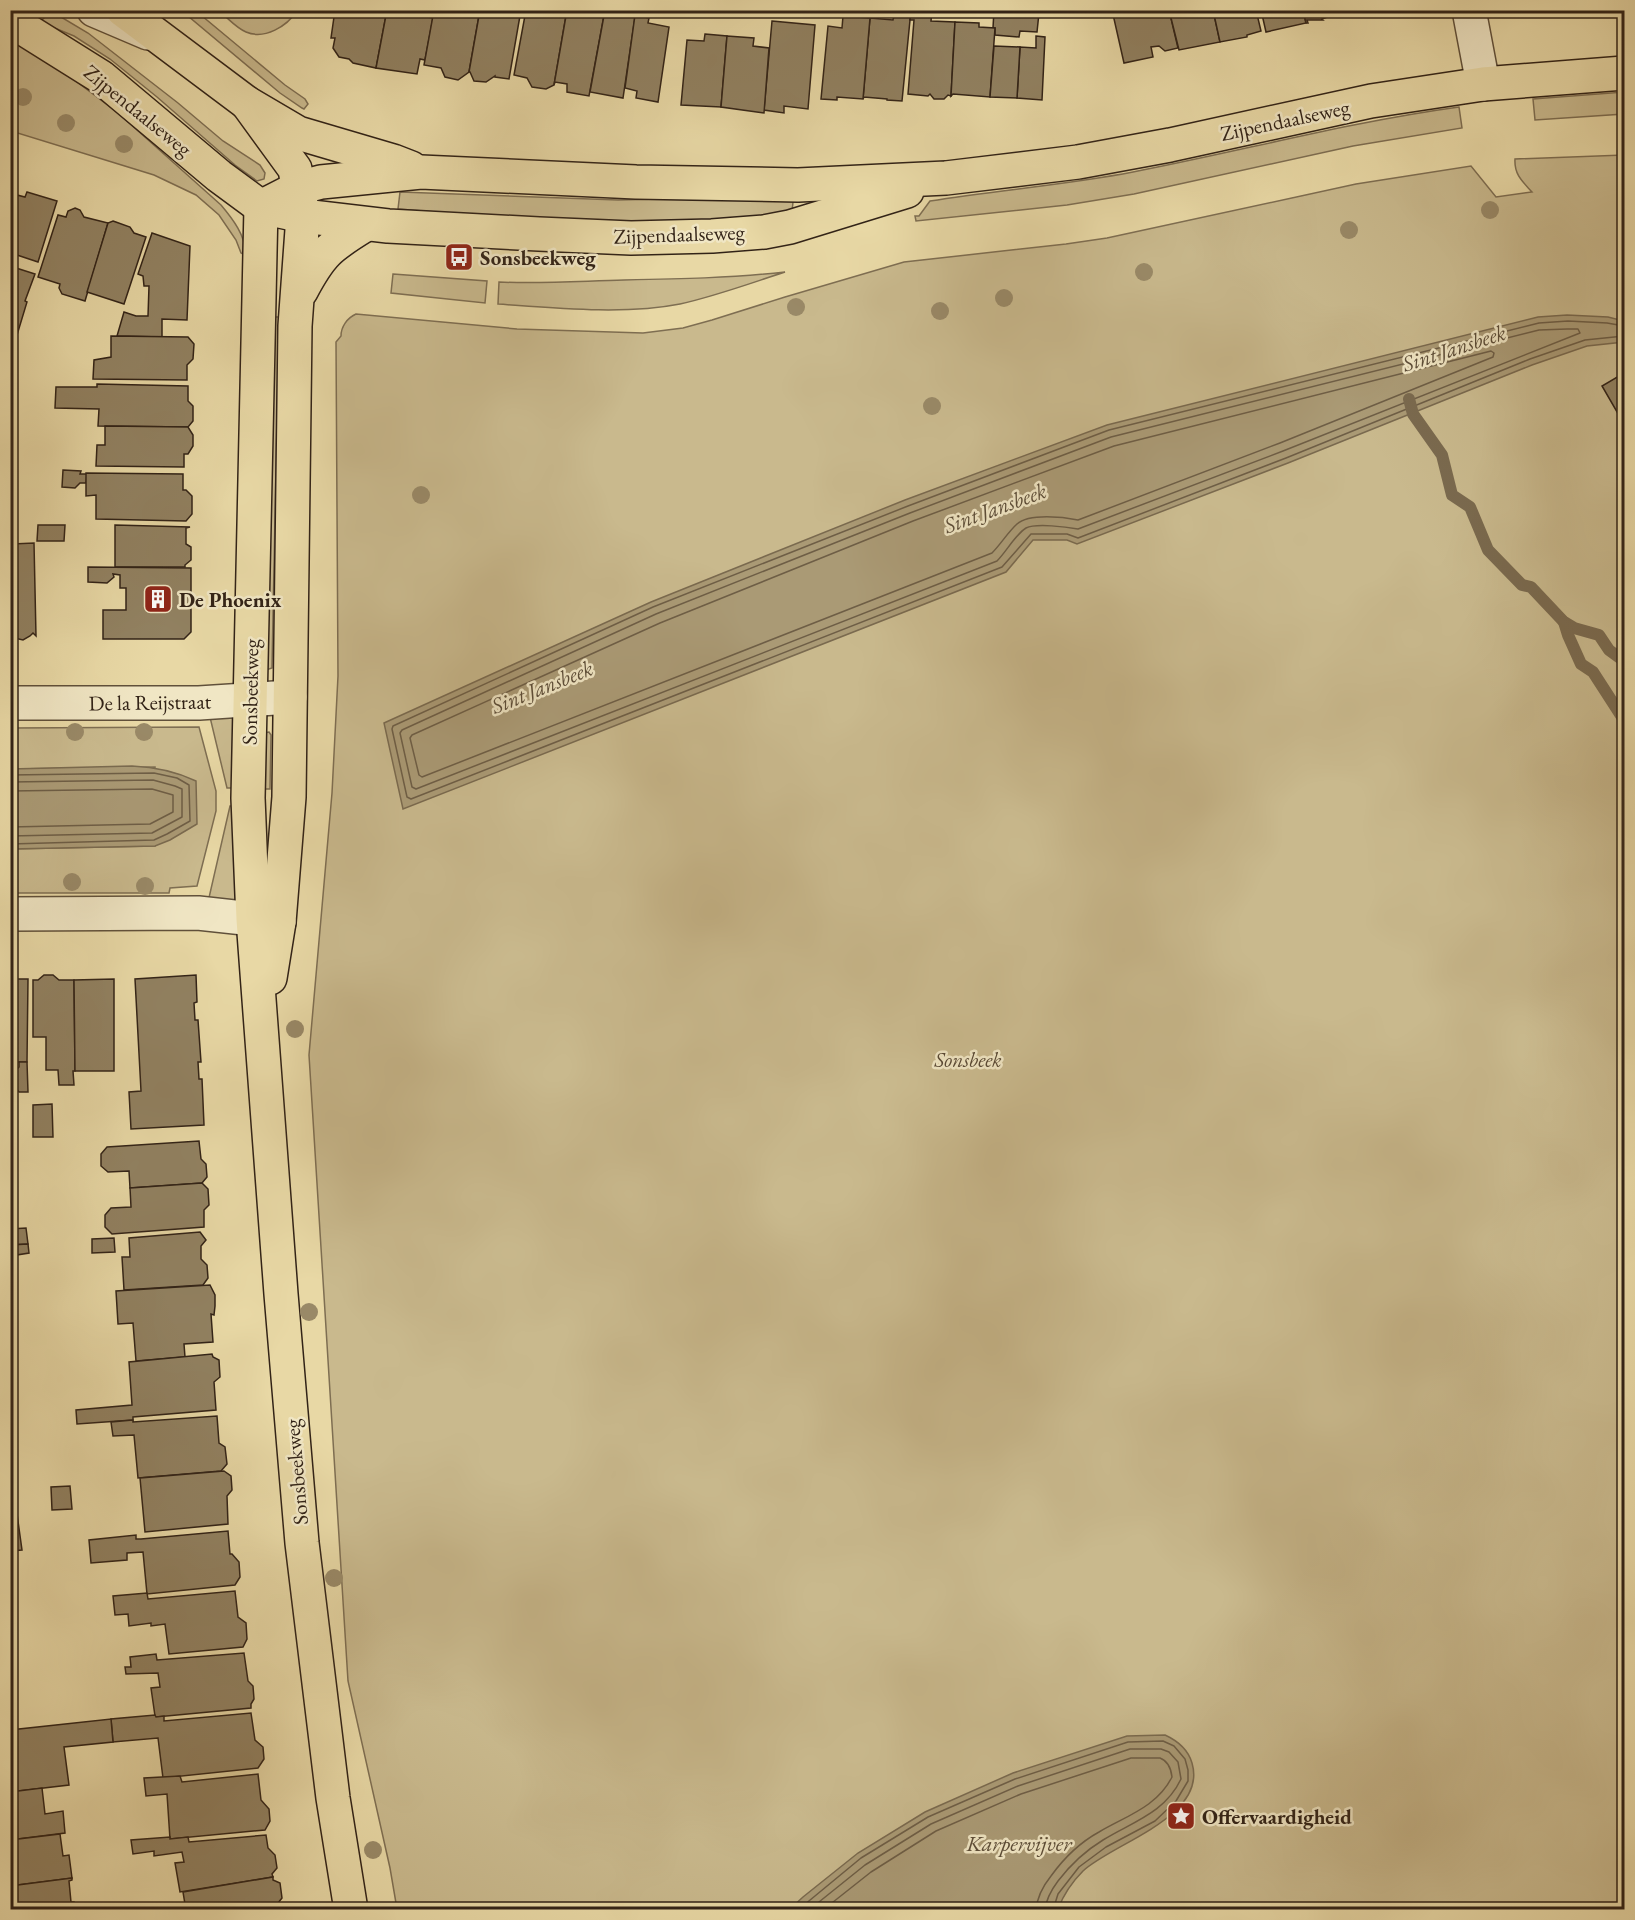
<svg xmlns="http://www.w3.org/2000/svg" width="1635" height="1920" font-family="'EB Garamond',serif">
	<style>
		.green { fill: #c9b98d; stroke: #7e6e52; stroke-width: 1.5 }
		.water { fill: #aa9a75; stroke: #7a6a4f; stroke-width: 1.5 }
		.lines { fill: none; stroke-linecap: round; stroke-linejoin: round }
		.shore { stroke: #6e5e46; stroke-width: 1.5 }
		.stream { stroke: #7a6a4f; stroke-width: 12 }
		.building { fill: #918161; stroke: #322317; stroke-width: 1.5 }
		.minor-casing { stroke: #60503a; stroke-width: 36 }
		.major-casing { stroke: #322317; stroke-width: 36 }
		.minor { stroke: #f0e6c4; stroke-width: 33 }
		.major { stroke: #e8d8a5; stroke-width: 33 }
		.tree { fill: #998967 }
		.labels { text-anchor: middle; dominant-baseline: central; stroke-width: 5; stroke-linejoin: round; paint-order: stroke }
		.street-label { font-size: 21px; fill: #322317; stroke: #f0e6c4 }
		.poi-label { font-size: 21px; font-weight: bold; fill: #322317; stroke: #f0e6c4; text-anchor: start }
		.park-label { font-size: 21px; font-style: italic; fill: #584834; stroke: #f0e6c4 }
		.water-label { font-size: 22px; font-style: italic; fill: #5c4d38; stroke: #f0e6c4 }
	</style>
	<rect width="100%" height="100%" fill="#e8d8a5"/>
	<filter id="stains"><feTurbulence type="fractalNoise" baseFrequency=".00333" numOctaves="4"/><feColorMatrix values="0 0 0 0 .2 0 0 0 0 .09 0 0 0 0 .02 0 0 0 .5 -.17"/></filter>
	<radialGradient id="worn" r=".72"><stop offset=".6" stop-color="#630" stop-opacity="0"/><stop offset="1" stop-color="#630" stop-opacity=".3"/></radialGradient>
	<!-- green -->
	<g class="green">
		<polygon points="51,11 88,33 178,103 223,141 260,165 265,173 264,179 257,181 235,165 157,97 110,59 74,36 40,22"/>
		<polygon points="182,11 196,11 285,85 305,99 308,104 304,109 302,108 280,93"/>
		<path d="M219 11H297C287 26 265 40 246 32 236 28 228 18 219 11Z"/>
		<path d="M19 38 118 113 221 205C232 218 247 237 245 255L241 253 236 240 219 215 196 195 154 175 11 131V46Z"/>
		<polygon points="1624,92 1624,114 1535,120 1533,99"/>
		<path d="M1459 107 1462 128 1353 146 1134 194 1067 205 916 221 915 216H919L930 201C998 190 1066 185 1133 172 1242 151 1349 122 1459 107Z"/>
		<path d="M1624 155V1909H397L390 1868 348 1681 309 1055 332 793 338 676 336 342 341 336C341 327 347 318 356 314L517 329 643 333 683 328 712 320 785 297 904 262 1066 244 1107 238 1356 184 1471 166 1496 197 1532 192C1523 182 1514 175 1515 159Z"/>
		<polygon points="400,192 618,200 782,196 790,198 793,202 792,212 759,222 591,224 398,209"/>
		<path d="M785 272C751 283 716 296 680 304 625 315 554 308 498 304L499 282C541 284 582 281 624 280 678 279 732 278 785 272Z"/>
		<polygon points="393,274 487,281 485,303 391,293"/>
		<polygon points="270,317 279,317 272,666 272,668 266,670"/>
		<polygon points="209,713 233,714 232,788 227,788"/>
		<polygon points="199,727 216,791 216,811 197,886 170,888 169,893 11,893 10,849 155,846 155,767 11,769 11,728"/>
		<polygon points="269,732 271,735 270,789 261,789 263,733"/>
		<polygon points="230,806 233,806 236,902 208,902"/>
	</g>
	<!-- water -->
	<g class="water">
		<polygon points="1567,315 1608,317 1624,321 1624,342 1587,346 1532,365 1288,463 1077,544 1067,540 1033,540 1006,572 403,809 384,723 651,602 905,500 1107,425 1538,317"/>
		<path d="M132 766C156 767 175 771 196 781L197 824 170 840 155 846 11 849V769Z"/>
		<path d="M1165 1735C1178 1741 1188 1749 1192 1763 1208 1817 1113 1843 1083 1871 1072 1882 1063 1896 1058 1909H790L803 1897 858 1853 925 1812 1013 1773 1127 1736Z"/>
	</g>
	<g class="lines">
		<!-- shore -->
		<g class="shore">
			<polyline points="1624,326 1607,323 1568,321 1539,323 1109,430 908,506 653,607 393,726 392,729 407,797 411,799 1002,567 1031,534 1067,534 1078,538 1286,458 1530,359 1585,340 1624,336"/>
			<path d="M1567 329H1578L1580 333 1283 451 1078 529C1067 527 1036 523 1026 528 1016 534 1006 552 997 561L416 789 412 787 400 733 402 730 656 614 910 513 1111 437 1539 330Z"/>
			<path d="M1491 351 1494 353 1493 357 1280 443 1078 520C1064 517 1029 513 1017 524 1008 532 1001 544 992 553L422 777 419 775 410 738 412 735 660 623 913 521 1114 446Z"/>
			<polyline points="10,775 154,773 177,778 189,785 190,821 167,834 154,840 10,844"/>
			<polyline points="10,782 153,780 175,786 182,789 182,817 152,833 10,836"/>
			<polyline points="10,791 152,789 173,795 173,812 150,824 10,827"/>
			<polyline points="798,1910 861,1858 928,1817 1015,1779 1128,1742 1163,1741 1174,1746 1185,1759 1188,1770 1188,1781 1176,1801 1155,1821 1106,1847 1079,1867 1058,1894 1053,1910"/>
			<path d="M809 1910 865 1865 931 1824 1018 1786 1130 1749H1161L1169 1752 1178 1762 1181 1779C1165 1813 1132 1822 1103 1840 1085 1851 1071 1864 1058 1881 1052 1889 1046 1898 1045 1910"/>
			<path d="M823 1910 871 1872 936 1831 1021 1794 1131 1758H1160C1168 1761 1171 1768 1172 1777 1157 1807 1126 1816 1099 1832 1079 1843 1064 1858 1051 1876 1043 1886 1037 1897 1036 1910"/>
		</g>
		<!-- stream -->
		<g class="stream">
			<polyline points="1409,399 1413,414 1442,455 1452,495 1470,507 1488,550 1522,585 1531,587 1564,622 1574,628 1599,635 1609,650 1624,661"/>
			<polyline points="1564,622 1568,635 1581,664 1593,672 1624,720"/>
		</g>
	</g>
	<!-- building -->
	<g class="building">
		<polygon points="335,10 387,10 376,68 353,63 349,59 339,57 333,48 335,38 331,38"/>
		<polygon points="387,10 429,10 427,17 433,18 425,60 420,59 417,74 376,68"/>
		<polygon points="434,10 480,10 469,72 458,80 445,77 441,68 424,65"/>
		<polygon points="480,10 521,10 509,79 495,77 495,76 486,82 474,81 470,72 469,72"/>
		<polygon points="526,10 567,10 554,85 546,89 532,87 527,78 514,75"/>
		<polygon points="567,10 605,10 589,96 567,92 567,84 555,82 554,85"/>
		<polygon points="605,10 636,10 623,98 590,92"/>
		<polygon points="895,10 911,10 902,101 887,100 887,99 864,97 863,99 870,18 893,20"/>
		<polygon points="911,10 932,10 931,21 955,22 951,96 948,95 944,99 934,99 930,94 928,96 908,94 914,20 910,20"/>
		<polygon points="994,10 1017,10 1039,13 1037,32 1020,31 1019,37 995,35 995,28 993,28"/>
		<polygon points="1112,10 1169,10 1178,48 1165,51 1159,46 1151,47 1153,57 1124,63"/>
		<polygon points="1169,10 1213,10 1220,42 1179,50"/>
		<polygon points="1213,10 1256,10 1261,31 1247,35 1247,37 1220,42"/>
		<polygon points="1261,10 1303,10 1306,23 1266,32"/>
		<polygon points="1303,10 1365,10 1365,13 1353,12 1330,16 1322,19 1323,20 1307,20 1308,23 1306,23"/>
		<polygon points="635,15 649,18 648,23 669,27 658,102 636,98 637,91 625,88"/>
		<polygon points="843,16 870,18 863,99 837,97 837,100 821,99 828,26 842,28"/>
		<polygon points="772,21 815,25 808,109 784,106 784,113 764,110"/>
		<polygon points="955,22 979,23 979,27 995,28 990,97 953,94 951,96"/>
		<polygon points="705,34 727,36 721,107 681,105 687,40 704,41"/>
		<polygon points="727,36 754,38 753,46 769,48 764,113 721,107"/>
		<polygon points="1036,36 1045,37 1042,100 1017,98 1020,47 1036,48"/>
		<polygon points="994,46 1020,47 1017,98 990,97"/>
		<polygon points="10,187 15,188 10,204"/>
		<polygon points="27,192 57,201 38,262 17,255 13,267 35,274 25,301 27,302 17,335 10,327 10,204 13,194 25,197"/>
		<polygon points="75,208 80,210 84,217 108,223 85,301 62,294 59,288 60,284 38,277 58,215 66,217 68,211"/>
		<polygon points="113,221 130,227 134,233 146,237 124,304 87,292 108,223"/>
		<polygon points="152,233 190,246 187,320 162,319 162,337 117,336 124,312 136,316 148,316 149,286 144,286 143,276 138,274"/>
		<polygon points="111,336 188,337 194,344 193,359 187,365 187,380 93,379 94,360 111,357"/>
		<polygon points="1624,373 1624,424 1602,386"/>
		<polygon points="97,384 188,386 188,401 193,406 193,421 188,427 98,426 99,409 55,408 56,387 97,387"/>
		<polygon points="105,426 188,427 193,435 193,446 188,454 184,454 184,467 96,466 97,445 105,445"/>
		<polygon points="63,470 81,471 80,474 87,474 86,483 80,483 75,488 62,487"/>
		<polygon points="86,473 183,474 183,490 186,490 192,496 192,514 186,521 96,519 96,495 86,496"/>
		<polygon points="38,525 65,525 64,541 37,541"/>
		<polygon points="115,525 190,527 186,528 186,544 191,547 191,560 185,565 185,567 115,567"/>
		<polygon points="10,542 12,544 34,543 36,636 33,633 30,636 23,640 10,637"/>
		<polygon points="88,567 191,568 191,632 184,639 103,639 103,610 126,610 126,588 120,588 120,575 113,574 114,577 107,583 88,582"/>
		<polygon points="44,975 53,975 59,980 74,980 75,1071 73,1071 74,1085 59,1085 58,1070 46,1070 46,1037 33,1037 33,980 38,980"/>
		<polygon points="196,975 197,1002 194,1003 195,1020 198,1020 201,1062 198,1062 199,1079 202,1079 204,1125 131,1129 129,1092 141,1091 135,979"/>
		<polygon points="10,979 28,979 27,1062 10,1062"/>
		<polygon points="114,979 114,1071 75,1071 74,980"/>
		<polygon points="19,1062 27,1062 28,1092 19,1092 15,1087 14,1072 19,1067"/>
		<polygon points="52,1104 53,1137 33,1137 33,1105"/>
		<polygon points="199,1141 201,1159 206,1164 207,1177 202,1183 130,1188 129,1171 108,1172 101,1166 101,1154 107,1147"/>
		<polygon points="202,1183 208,1189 209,1205 204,1210 204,1227 112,1234 105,1227 105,1215 111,1208 131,1207 130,1188"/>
		<polygon points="26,1228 28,1244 10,1245 10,1229"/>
		<polygon points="200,1232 206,1240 201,1246 201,1259 207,1265 208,1278 203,1285 124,1290 122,1257 130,1257 129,1238"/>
		<polygon points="114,1238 115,1252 92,1253 92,1239"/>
		<polygon points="28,1244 29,1253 10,1256 10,1245"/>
		<polygon points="210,1285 215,1295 215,1306 214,1315 211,1314 213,1342 184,1344 185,1357 136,1361 133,1323 118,1324 116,1291"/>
		<polygon points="212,1354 213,1357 219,1360 220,1377 214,1382 216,1410 133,1417 133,1420 77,1424 76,1410 132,1405 129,1362"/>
		<polygon points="217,1416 219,1443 225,1447 227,1464 221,1471 138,1478 134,1435 113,1436 111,1422 133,1420 133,1422"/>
		<polygon points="224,1471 231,1476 232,1490 227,1496 228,1524 145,1532 140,1478"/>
		<polygon points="13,1477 17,1514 10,1515 10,1478"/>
		<polygon points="70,1486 72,1509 52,1510 51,1487"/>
		<polygon points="17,1514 22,1550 10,1551 10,1515"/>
		<polygon points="228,1531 230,1554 232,1554 239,1562 240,1577 235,1585 147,1594 143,1552 127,1553 127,1560 91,1563 89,1540 136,1535 136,1539 141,1539"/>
		<polygon points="235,1591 238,1617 246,1623 247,1639 243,1647 169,1654 165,1624 151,1626 151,1623 129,1626 128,1614 115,1615 113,1596 147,1593 148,1599"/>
		<polygon points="244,1653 248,1681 253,1686 254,1699 251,1704 251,1708 156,1717 155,1716 151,1688 160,1687 158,1673 126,1674 125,1667 131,1667 130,1657 156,1654 157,1660"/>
		<polygon points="251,1713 255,1740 263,1747 264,1759 258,1768 163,1778 158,1738 113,1742 111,1719 155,1715 156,1717 164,1716 164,1721"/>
		<polygon points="111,1719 113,1742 64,1747 69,1785 10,1792 10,1730"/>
		<polygon points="258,1774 261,1800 269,1809 270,1821 265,1830 170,1839 167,1794 146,1796 144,1778 180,1776 182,1782"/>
		<polygon points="42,1788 45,1814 63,1811 65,1833 10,1840 10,1792"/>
		<polygon points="60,1834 63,1856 69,1855 72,1878 10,1886 10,1840"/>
		<polygon points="266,1835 268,1848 275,1855 277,1868 272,1874 273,1877 180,1892 175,1863 184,1862 182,1852 154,1856 154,1851 133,1854 131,1840 170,1837 170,1839 188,1837 189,1842"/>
		<polygon points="273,1877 273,1880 280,1883 282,1898 278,1903 279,1908 276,1910 186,1910 183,1892"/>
		<polygon points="72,1878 72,1880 69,1881 71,1902 74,1902 75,1910 10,1910 10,1886"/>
		<polygon points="118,1903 120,1910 104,1910 103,1906"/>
	</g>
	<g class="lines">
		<!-- minor casing -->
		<g class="minor-casing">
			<g id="minor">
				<polyline points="94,10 148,33"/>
				<polyline points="1469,10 1483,84"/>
				<polyline points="10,703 199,703 290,697"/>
				<polyline points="10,914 198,913 279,922"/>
			</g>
		</g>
		<!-- major casing -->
		<g class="major-casing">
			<g id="major">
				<polyline points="123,10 247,103 298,133 393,161 411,168"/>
				<polyline points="10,20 101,77 219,176 261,207 303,216 388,226 539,234 631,238 712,236 764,232 790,227 907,191"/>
				<polyline points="247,103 295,169 303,216 295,326 289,797 279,922 270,978"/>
				<polyline points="261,207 248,798 253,919 281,1294 302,1543 333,1798 351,1910"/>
				<polyline points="261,207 298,188 321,182 421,172 636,182 798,185 946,178 1078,162 1170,145 1371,101 1483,84 1624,73"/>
				<path d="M301 291C321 253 329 247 365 225"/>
			</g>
		</g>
		<!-- minor -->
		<use href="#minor" class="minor"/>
		<!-- major -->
		<use href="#major" class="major"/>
	</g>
	<!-- trees -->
	<g class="tree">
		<circle cx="23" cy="97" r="9"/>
		<circle cx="66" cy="123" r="9"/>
		<circle cx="124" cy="144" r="9"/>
		<circle cx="1490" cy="210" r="9"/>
		<circle cx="1349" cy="230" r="9"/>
		<circle cx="1144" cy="272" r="9"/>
		<circle cx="1004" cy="298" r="9"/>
		<circle cx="796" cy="307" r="9"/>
		<circle cx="940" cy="311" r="9"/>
		<circle cx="932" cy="406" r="9"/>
		<circle cx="421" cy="495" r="9"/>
		<circle cx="75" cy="732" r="9"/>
		<circle cx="144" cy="732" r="9"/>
		<circle cx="72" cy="882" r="9"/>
		<circle cx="145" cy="886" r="9"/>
		<circle cx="295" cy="1029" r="9"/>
		<circle cx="309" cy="1312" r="9"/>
		<circle cx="334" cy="1578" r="9"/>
		<circle cx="373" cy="1850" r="9"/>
	</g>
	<!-- icons -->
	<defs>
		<g id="bus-square" transform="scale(1.5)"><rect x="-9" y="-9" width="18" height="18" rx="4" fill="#8f2418" stroke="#f0e6c4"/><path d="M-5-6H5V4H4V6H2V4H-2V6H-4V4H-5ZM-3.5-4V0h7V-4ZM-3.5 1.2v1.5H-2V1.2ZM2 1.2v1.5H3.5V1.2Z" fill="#fff"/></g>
		<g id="building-square" transform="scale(1.5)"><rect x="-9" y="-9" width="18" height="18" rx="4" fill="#8f2418" stroke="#f0e6c4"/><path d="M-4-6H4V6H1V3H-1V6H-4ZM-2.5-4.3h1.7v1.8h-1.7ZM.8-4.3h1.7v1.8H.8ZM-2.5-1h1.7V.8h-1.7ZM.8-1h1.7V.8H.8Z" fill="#fff"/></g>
		<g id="sight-square" transform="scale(1.5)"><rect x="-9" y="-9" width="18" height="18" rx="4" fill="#8f2418" stroke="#f0e6c4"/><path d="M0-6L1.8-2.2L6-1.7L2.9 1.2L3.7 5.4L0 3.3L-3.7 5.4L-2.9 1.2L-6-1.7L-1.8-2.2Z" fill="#fff"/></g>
	</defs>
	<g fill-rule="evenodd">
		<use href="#bus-square" x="459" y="257"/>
		<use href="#building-square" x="158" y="599"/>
		<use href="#sight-square" x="1181" y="1816"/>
	</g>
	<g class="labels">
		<!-- street labels -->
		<g class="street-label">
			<text transform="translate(138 110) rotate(39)">Zijpendaalseweg</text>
			<text transform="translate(1285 120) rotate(-12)">Zijpendaalseweg</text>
			<text transform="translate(679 234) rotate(-2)">Zijpendaalseweg</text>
			<text transform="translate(250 692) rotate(-89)">Sonsbeekweg</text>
			<text transform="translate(150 702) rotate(-1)">De la Reijstraat</text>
			<text transform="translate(296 1472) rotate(-95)">Sonsbeekweg</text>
		</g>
		<!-- poi labels -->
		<g class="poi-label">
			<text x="480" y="257">Sonsbeekweg</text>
			<text x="179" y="599">De Phoenix</text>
			<text x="1202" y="1816">Offervaardigheid</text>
		</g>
		<!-- park labels -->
		<g class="park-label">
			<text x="968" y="1059">Sonsbeek</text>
		</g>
		<!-- water labels -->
		<g class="water-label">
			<text transform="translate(1454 348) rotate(-18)">Sint Jansbeek</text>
			<text transform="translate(995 508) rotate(-20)">Sint Jansbeek</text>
			<text transform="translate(542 687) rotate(-22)">Sint Jansbeek</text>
			<text x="1019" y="1843">Karpervijver</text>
		</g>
	</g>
	<!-- margin -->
	<rect width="1635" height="1920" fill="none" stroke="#e8d8a5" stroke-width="36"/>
	<rect x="12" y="12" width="1611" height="1896" fill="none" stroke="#322317" stroke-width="3"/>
	<rect x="18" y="18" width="1599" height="1884" fill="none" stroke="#322317" stroke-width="1.5"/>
	<rect width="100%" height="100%" filter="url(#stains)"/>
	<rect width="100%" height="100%" fill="url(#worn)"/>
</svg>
